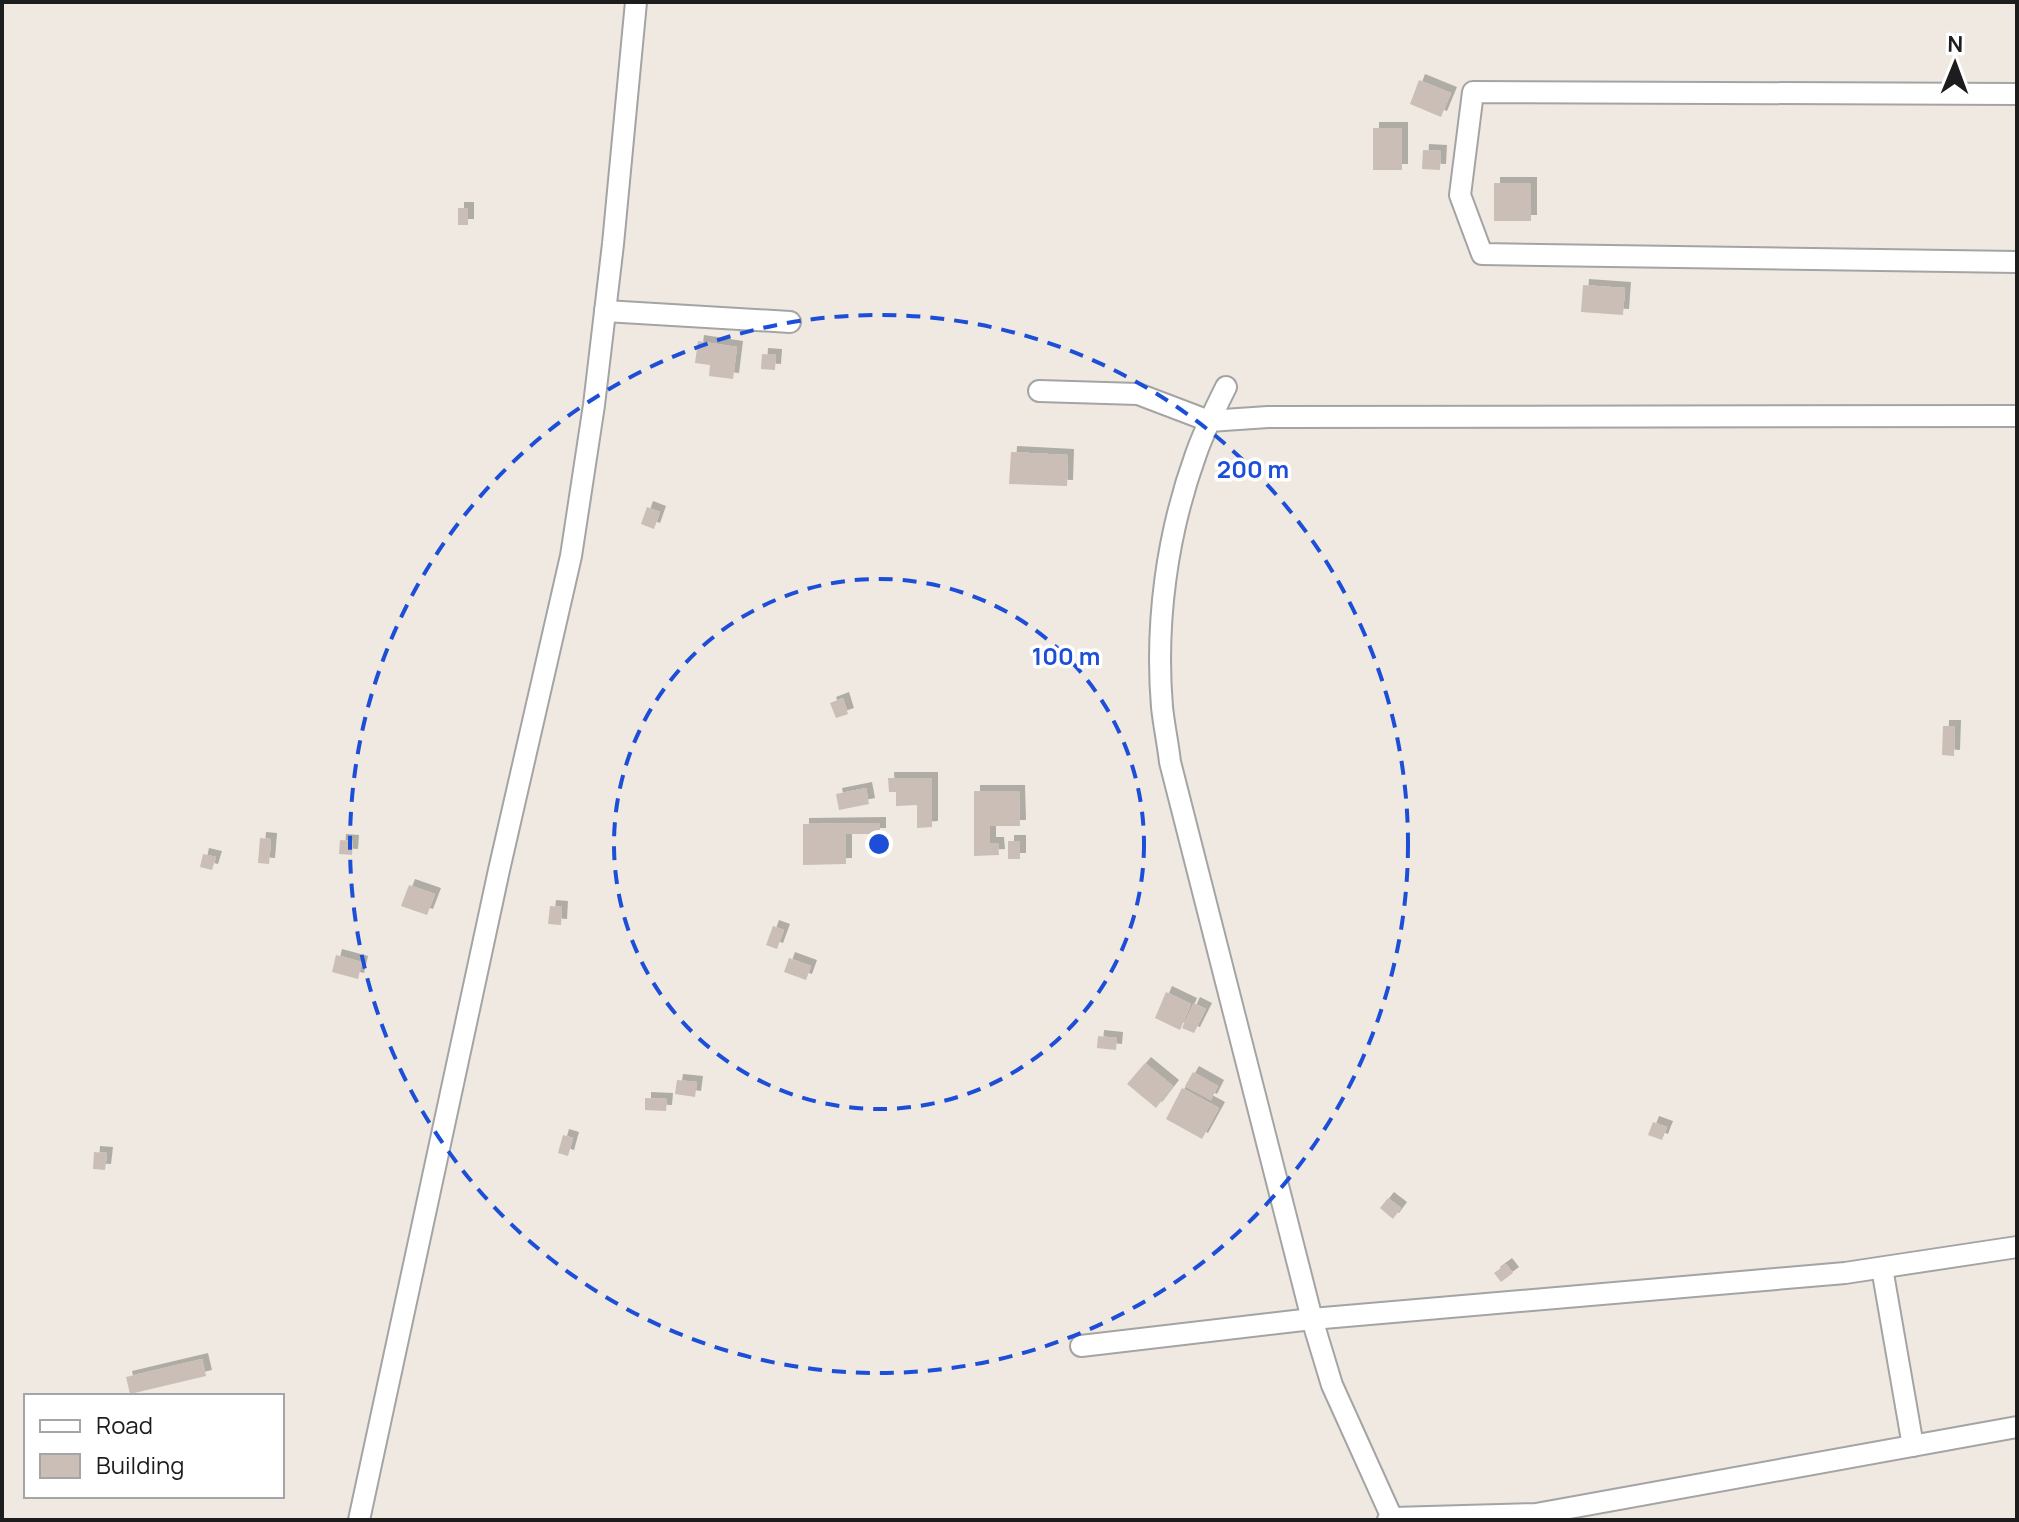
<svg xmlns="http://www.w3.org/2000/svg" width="2019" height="1522" font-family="Manrope,sans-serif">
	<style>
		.building { fill: #cbbeb7; filter: url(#shadow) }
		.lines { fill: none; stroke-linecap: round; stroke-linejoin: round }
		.minor-casing { stroke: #a4a4a4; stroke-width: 24 }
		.minor { stroke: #fff; stroke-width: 20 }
		.ring { fill: none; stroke: #1d4ed8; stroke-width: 4; stroke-dasharray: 14 10 }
		.centre { fill: #1d4ed8; stroke: #fff; stroke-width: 4 }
		.ring-label { font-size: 24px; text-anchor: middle; font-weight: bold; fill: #1d4ed8; stroke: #fff; stroke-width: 7; stroke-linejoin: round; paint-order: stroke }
	</style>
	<defs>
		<filter id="shadow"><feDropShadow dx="6" dy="-6" stdDeviation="0" flood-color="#0004"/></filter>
	</defs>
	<rect width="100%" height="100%" fill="#efe9e1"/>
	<!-- building -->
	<g class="building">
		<polygon points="1419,80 1451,93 1441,117 1410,104"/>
		<rect x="1373" y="128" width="29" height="42"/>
		<polygon points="1423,150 1441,151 1440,170 1422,169"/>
		<rect x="1494" y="183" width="37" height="38"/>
		<rect x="458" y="208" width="10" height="17"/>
		<polygon points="1583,285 1625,288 1623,315 1581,312"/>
		<polygon points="698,341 737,347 733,379 709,376 710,365 695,363"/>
		<polygon points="762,354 776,355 775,370 761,369"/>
		<polygon points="1011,452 1068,455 1067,486 1009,484"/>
		<polygon points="647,507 660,512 654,529 641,524"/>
		<polygon points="843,698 848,714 836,718 830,703"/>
		<polygon points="1943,726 1955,726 1954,756 1942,755"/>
		<polygon points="888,778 932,778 932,827 917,828 917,805 896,806 896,792 889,792"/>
		<polygon points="866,788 869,804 839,810 836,794"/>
		<polygon points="974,791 1019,791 1020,826 990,826 990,843 998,843 999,855 974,856"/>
		<polygon points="880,823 880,834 846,834 846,864 803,865 803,824"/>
		<polygon points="260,838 271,839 269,864 258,863"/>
		<polygon points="340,840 353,841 352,855 339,854"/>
		<rect x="1008" y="841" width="12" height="18"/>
		<polygon points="203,854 216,857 212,870 200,867"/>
		<polygon points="409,885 435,894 427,915 401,906"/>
		<polygon points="550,906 562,907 561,925 548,924"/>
		<polygon points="773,926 784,930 777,949 766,945"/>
		<polygon points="336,955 362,962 358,979 332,972"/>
		<polygon points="789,958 811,966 806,980 784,972"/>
		<polygon points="1166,992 1191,1004 1180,1030 1155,1018"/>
		<polygon points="1194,1003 1206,1009 1194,1033 1182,1028"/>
		<polygon points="1098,1036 1117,1038 1116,1050 1097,1048"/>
		<polygon points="1145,1063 1173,1086 1156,1108 1127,1084"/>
		<polygon points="1193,1072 1218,1086 1211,1100 1185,1086"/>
		<polygon points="677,1080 697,1082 695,1097 675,1094"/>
		<polygon points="1182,1088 1219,1108 1202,1139 1166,1119"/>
		<polygon points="645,1098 667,1099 666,1111 645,1110"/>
		<polygon points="1653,1122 1667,1127 1662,1140 1648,1135"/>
		<polygon points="563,1135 573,1138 568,1156 558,1153"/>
		<polygon points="94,1152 107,1153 105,1170 93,1169"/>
		<polygon points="1388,1198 1401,1208 1393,1219 1380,1208"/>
		<polygon points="1506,1264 1513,1273 1501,1282 1494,1273"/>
		<polygon points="202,1359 206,1376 130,1394 126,1377"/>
	</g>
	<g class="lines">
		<!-- minor casing -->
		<g class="minor-casing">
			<g id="minor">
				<polyline points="2017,94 1473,92 1460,195 1482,254 2017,262"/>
				<polyline points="605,311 790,322"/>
				<path d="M1226 387C1215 409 1204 431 1196 454 1167 534 1155 622 1162 707 1164 726 1168 744 1170 762L1312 1319 1332 1385 1393 1520"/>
				<polyline points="1039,391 1138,394 1209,421 1268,417 2017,416"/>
				<polyline points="1882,1268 1913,1446"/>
				<polyline points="1081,1346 1312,1319 1845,1273 2017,1247"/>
				<polyline points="359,1520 499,870 571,556 594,405 613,244 636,2"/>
				<polyline points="1388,1520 1393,1518 1536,1514 2017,1427"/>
			</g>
		</g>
		<!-- minor -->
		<use href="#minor" class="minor"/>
	</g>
	<!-- distance rings -->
	<g class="ring">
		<circle cx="879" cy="844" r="265"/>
		<circle cx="879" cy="844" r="529"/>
	</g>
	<circle cx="879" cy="844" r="12" class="centre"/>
	<g class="ring-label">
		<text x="1253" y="478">200 m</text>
		<text x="1066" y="665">100 m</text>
	</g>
	<!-- border -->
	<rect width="2019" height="1522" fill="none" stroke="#1d1d1d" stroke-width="8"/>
	<!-- legend -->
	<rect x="24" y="1394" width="260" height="104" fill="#ffffff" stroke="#a5a5a5" stroke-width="2"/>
	<rect x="40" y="1420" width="40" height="12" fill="#ffffff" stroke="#a5a5a5" stroke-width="2"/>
	<text x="96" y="1434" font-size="24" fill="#1d1d1d">Road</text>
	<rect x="40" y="1454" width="40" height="24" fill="#cbbeb7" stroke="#a5a5a5" stroke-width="2"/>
	<text x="96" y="1474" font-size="24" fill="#1d1d1d">Building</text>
	<!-- north arrow -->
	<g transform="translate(1955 64) rotate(1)" stroke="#ffffff" stroke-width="6" paint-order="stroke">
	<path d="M0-6L14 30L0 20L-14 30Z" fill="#1d1d1d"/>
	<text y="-12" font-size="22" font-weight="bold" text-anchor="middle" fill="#1d1d1d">N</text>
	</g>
</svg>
